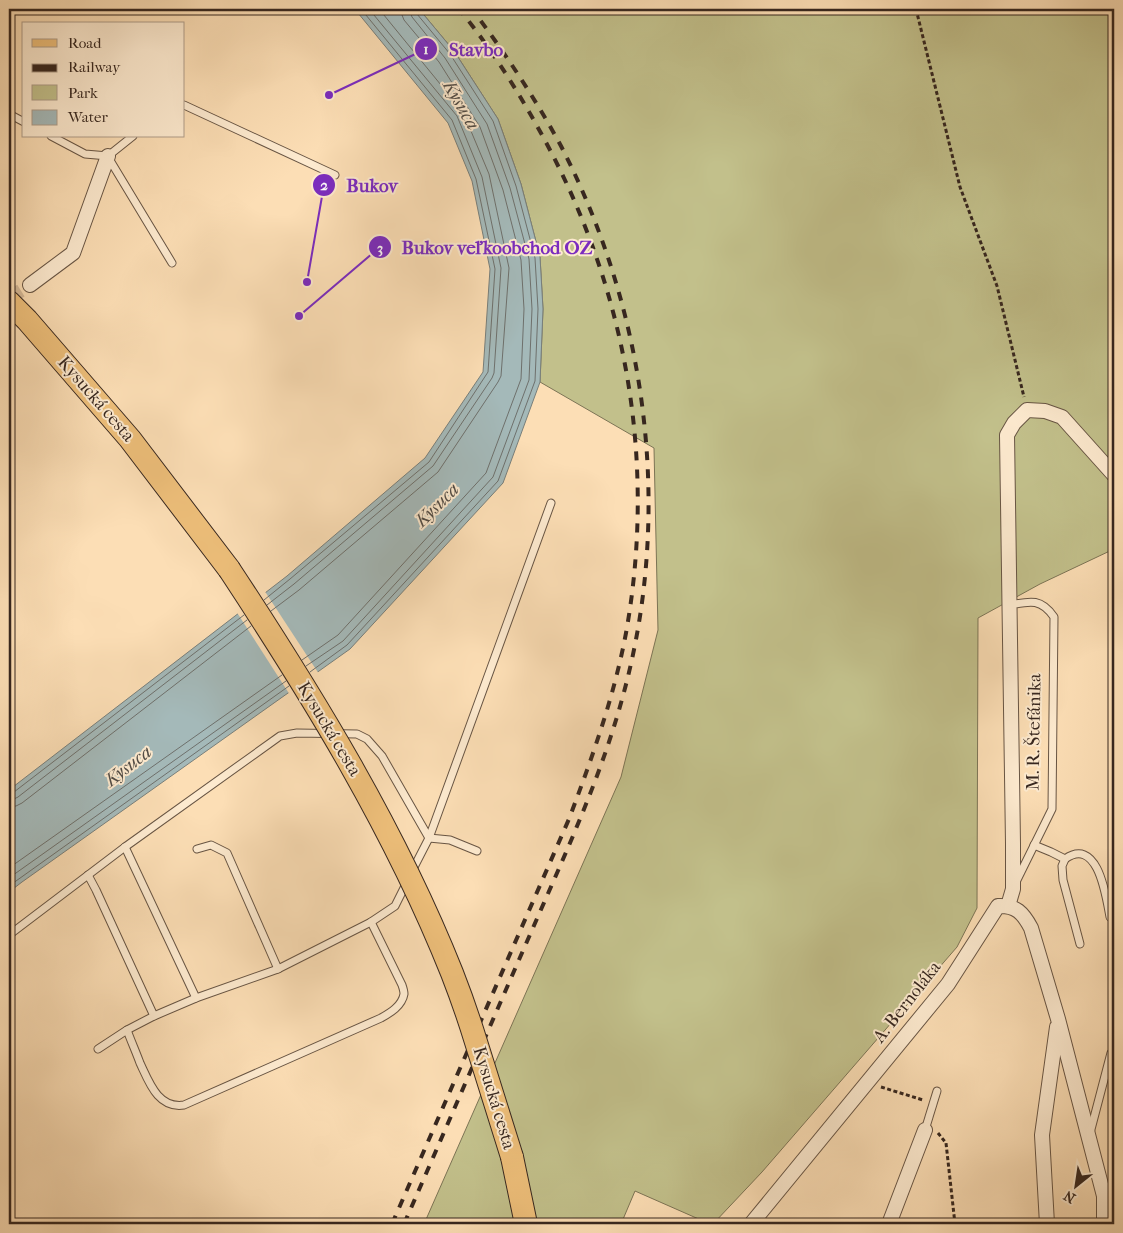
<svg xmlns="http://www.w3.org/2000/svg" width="1123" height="1233" font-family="'IM FELL French Canon',serif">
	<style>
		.green { fill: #c2c08b; stroke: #7c7455 }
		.water { fill: #a4b9b9; stroke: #787f7b }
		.pier { fill: #fcdeb5 }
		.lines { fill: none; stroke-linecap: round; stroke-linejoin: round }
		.shore { stroke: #6e706c; stroke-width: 1 }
		.street-tunnel { stroke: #d5b997; stroke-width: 14; stroke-dasharray: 14 7; stroke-linecap: butt }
		.lane-casing { stroke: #685544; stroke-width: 9 }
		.street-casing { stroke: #685544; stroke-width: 16 }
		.primary-casing { stroke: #37271f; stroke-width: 24 }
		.path { stroke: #37271f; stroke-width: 3; stroke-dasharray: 4 2.5; stroke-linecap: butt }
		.lane { stroke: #fdeacf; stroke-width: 7 }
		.street { stroke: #fdeacf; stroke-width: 14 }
		.primary { stroke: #eebf7a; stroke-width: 22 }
		.rail { stroke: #37271f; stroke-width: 4; stroke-dasharray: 9 9; stroke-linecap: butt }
		.primary-bridge-casing { stroke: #37271f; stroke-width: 24; stroke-linecap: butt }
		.primary-bridge { stroke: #eebf7a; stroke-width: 22 }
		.labels { text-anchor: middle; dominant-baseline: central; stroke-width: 4; stroke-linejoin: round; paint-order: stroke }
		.street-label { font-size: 18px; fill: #37271f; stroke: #fdeacf }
		.water-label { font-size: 19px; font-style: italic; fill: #524c46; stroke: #fdeacf }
		.leader { fill: none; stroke: #7b2cbf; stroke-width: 2 }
		.callout-dot { fill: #7b2cbf; stroke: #fdeacf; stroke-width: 2 }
		.mark-label { font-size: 15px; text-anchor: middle; font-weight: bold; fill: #fff }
		.callout-label { font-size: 19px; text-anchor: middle; font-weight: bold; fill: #7b2cbf; stroke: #fdeacf; stroke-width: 4; stroke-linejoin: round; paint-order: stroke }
	</style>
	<rect width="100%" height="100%" fill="#fcdeb5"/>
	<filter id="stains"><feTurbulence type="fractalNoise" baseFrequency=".004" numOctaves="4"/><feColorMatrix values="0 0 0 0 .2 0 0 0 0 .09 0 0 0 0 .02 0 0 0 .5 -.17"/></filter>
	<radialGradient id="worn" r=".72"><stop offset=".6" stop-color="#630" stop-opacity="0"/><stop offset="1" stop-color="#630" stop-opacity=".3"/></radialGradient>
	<!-- green -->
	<polygon class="green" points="419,9 1114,9 1114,549 1040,584 978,618 977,908 957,947 762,1172 713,1224 710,1224 635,1191 621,1224 424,1224 621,777 658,630 654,448 540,382 543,309 540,257 521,184 498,119 454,51"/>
	<!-- water -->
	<polygon class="water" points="353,9 419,9 454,51 498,119 521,184 540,257 543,309 540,382 503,483 350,649 22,882 9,892 9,790 287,576 425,458 483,372 490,269 472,181 448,123 358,13"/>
	<!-- pier -->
	<polygon class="pier" points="264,590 319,674 290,695 236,611"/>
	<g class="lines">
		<!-- shore -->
		<g class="shore">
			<polyline points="264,600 290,579 429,462 488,372 495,269 476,179 452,120 361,9"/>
			<polyline points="267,605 294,584 433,466 492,378 494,373 501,268 482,177 457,116 369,9"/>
			<polyline points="271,611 299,590 438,472 498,382 501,376 509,268 489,174 463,112 379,9"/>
			<polyline points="302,660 338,635 486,473 521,379 524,309 521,260 503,190 480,127 439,62 404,20 402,15 402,9"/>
			<polyline points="306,666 343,641 493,477 529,380 532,309 529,259 510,188 487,124 445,58 412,17 409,9"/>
			<polyline points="310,672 347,645 498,481 535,381 538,309 535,258 516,186 493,121 450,54 417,14 415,9"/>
			<polyline points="9,793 14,792 244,615"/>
			<polyline points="9,800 14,799 18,797 247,620"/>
			<polyline points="9,807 16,806 22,803 251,626"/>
			<polyline points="9,868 282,675"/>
			<polyline points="9,878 286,681"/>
			<polyline points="9,886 289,686"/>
		</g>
		<!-- street-tunnel -->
		<polyline class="street-tunnel" points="9,298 30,285"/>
		<!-- lane casing -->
		<g class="lane-casing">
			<g id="lane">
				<polyline points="184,105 335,175"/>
				<polyline points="9,114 24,122"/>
				<polyline points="51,136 85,154 108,156 133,136"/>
				<polyline points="108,157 172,263"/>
				<path d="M1010 605C1030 601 1041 598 1054 617L1052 809 1016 882"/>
				<path d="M1034 845 1051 852 1065 859C1098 836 1106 896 1110 917"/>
				<polyline points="125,847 196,998"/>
				<polyline points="197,849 211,845 227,853 278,969"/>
				<polyline points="1065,859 1062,866 1063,880 1080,944"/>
				<polyline points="411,873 429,838 551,503"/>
				<polyline points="88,875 96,890 154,1016"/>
				<polyline points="9,935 125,847 280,736 297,733 357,734 367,739 382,756 429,838 450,840 477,851"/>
				<path d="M127 1030C131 1041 136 1052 140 1063 149 1082 158 1109 184 1105L381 1018C390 1013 402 1006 404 994 404 991 403 988 402 985L371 922"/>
				<polyline points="98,1049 127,1030 154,1016 196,998 278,969 371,922 395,906 407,882"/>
				<polyline points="925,1130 937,1091"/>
				<polyline points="1090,1133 1111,1053"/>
			</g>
		</g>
		<!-- street casing -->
		<g class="street-casing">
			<g id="street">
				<polyline points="30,285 73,253 108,156"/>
				<polyline points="1008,906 1013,889 1013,844 1007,435 1014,423 1027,410 1045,411 1062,417 1114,475"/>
				<path d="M751 1224 948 984 998 906C1016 905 1023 913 1031 928L1058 1019 1104 1196V1224"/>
				<polyline points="889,1224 925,1130"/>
				<polyline points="1047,1224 1042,1135 1057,1027"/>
			</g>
		</g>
		<!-- primary casing -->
		<g class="primary-casing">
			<g id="primary">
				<polyline points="9,302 27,320 130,439 229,569"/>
				<polyline points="512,1157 526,1224"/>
			</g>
		</g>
		<!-- path -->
		<g class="path">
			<polyline points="916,9 960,187 997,286 1024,397"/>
			<polyline points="881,1087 923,1100"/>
			<polyline points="938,1133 946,1143 955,1224"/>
		</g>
		<!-- lane -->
		<use href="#lane" class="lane"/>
		<!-- street -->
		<use href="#street" class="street"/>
		<!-- primary -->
		<use href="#primary" class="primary"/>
		<!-- rail -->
		<g class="rail">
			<path d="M392 1224 569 819C592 758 614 697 626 633 657 460 626 288 542 135 518 91 491 48 459 9"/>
			<path d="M404 1224C447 1126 489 1028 532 930 566 852 602 775 624 692 673 510 647 313 561 146 535 98 505 53 472 9"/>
		</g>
		<!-- primary-bridge casing -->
		<g class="primary-bridge-casing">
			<path id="primary-bridge" d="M229 569C314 698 395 830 452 973 461 996 469 1019 476 1042 488 1080 500 1119 512 1157"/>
		</g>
		<!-- primary-bridge -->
		<use href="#primary-bridge" class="primary-bridge"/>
	</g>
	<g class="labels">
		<!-- street labels -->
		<g class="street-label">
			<text transform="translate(96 399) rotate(49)">Kysucká cesta</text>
			<text transform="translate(329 729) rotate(59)">Kysucká cesta</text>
			<text transform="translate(1034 732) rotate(-89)">M. R. Štefánika</text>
			<text transform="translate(907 1002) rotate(-52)">A. Bernoláka</text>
			<text transform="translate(494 1098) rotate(73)">Kysucká cesta</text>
		</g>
		<!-- water labels -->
		<g class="water-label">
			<text transform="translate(461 105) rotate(60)">Kysuca</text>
			<text transform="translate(437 505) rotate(-45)">Kysuca</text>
			<text transform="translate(128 766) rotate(-38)">Kysuca</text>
		</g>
	</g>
	<!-- callouts -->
	<path class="leader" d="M329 95L426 49M307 282L324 185M299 316L380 247"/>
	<g class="callout-dot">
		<circle cx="329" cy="95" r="5"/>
		<circle cx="307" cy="282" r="5"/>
		<circle cx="299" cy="316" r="5"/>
		<circle cx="426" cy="49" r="12"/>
		<circle cx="324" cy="185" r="12"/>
		<circle cx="380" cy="247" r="12"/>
	</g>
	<g class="mark-label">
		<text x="426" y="54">1</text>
		<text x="324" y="190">2</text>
		<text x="380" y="253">3</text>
	</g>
	<g class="callout-label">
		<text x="476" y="56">Stavbo</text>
		<text x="372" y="192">Bukov</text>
		<text x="497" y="254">Bukov veľkoobchod OZ</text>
	</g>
	<!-- margin -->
	<rect width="1123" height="1233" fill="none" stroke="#fcdeb5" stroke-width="30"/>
	<rect x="10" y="10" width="1103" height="1213" fill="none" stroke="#37271f" stroke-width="2.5"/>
	<rect x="15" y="15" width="1093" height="1203" fill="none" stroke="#37271f"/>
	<!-- legend -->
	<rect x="22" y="22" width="162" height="115" fill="#fdeacf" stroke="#ae9c89"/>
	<rect x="32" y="39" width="25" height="8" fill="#eebf7a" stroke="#ae9c89"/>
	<text x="68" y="48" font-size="15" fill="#37271f">Road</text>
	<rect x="32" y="64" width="25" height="8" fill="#37271f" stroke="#ae9c89"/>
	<text x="68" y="72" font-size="15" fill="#37271f">Railway</text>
	<rect x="32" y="85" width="25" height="15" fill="#c2c08b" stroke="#ae9c89"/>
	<text x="68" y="98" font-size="15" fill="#37271f">Park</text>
	<rect x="32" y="110" width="25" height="15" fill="#a4b9b9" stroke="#ae9c89"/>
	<text x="68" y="122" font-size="15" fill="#37271f">Water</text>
	<!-- north arrow -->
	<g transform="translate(1076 1186) rotate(210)" stroke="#fdeacf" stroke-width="4" paint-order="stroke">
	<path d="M0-4L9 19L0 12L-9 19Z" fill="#37271f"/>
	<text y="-8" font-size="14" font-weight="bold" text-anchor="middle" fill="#37271f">N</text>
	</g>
	<rect width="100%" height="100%" filter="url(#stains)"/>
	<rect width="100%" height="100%" fill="url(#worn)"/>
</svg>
